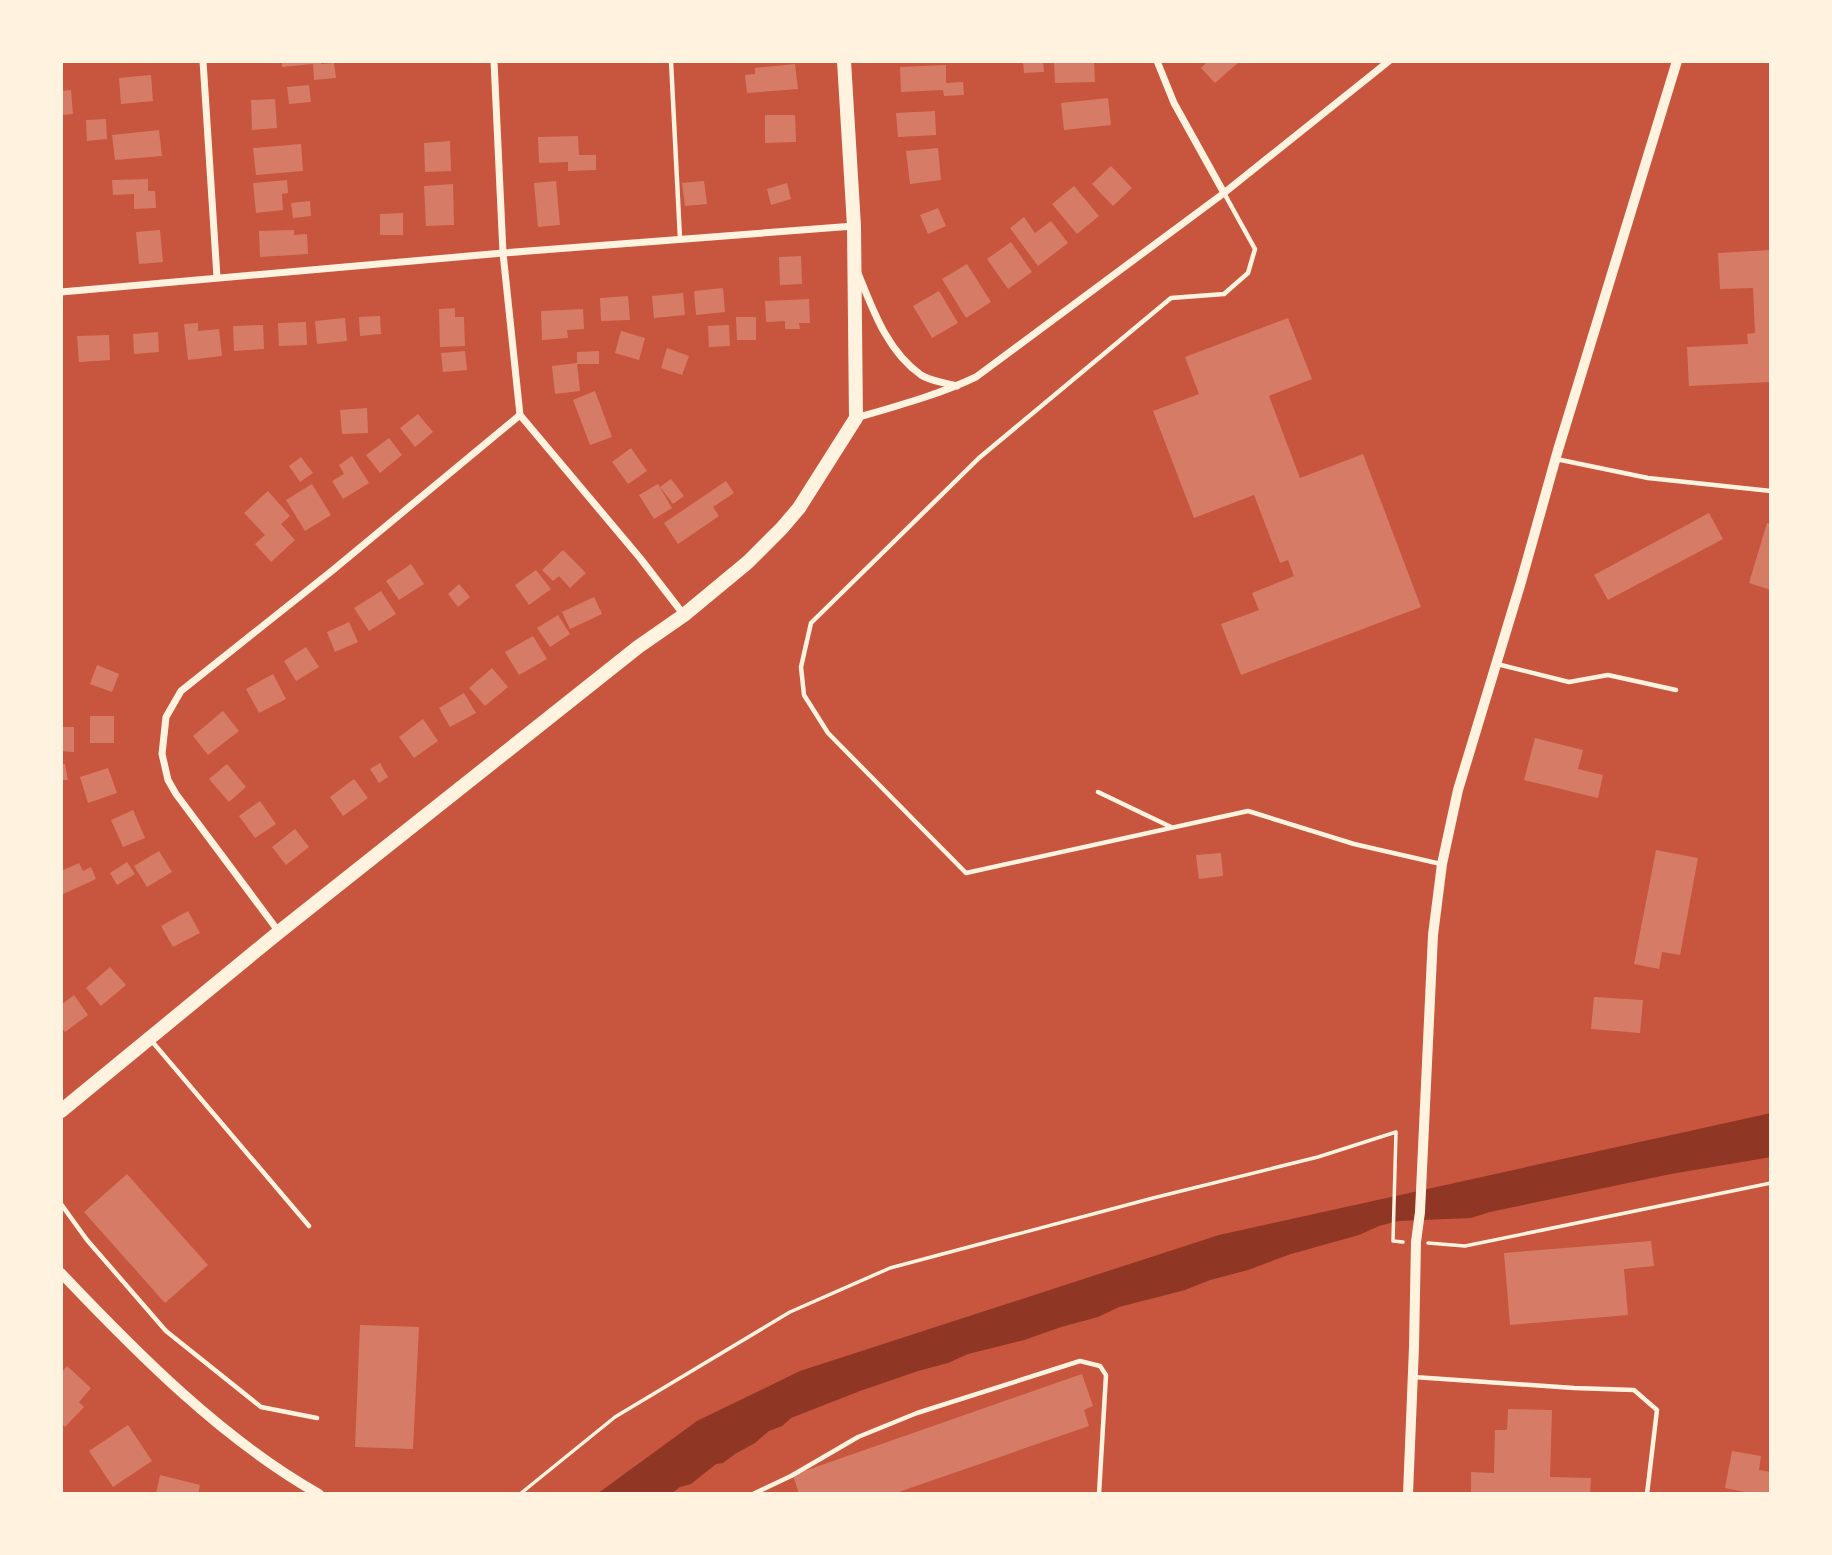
<svg xmlns="http://www.w3.org/2000/svg" width="1832" height="1555" font-family="'Golos Text',sans-serif">
	<style>
		.water { fill: #8f3625 }
		.building { fill: #d67c66 }
		.lines { fill: none; stroke-linecap: round; stroke-linejoin: round }
		.path { stroke: #fff3e0; stroke-width: 3.5 }
		.service { stroke: #fff3e0; stroke-width: 4.5 }
		.minor { stroke: #fff3e0; stroke-width: 7 }
		.tertiary { stroke: #fff3e0; stroke-width: 10 }
		.primary { stroke: #fff3e0; stroke-width: 14 }
	</style>
	<rect width="100%" height="100%" fill="#c8553d"/>
	<!-- water -->
	<polygon class="water" points="1771,1113 1771,1157 1671,1174 1490,1212 1471,1218 1398,1221 1379,1226 1359,1235 1291,1254 1248,1270 1210,1280 1185,1290 1119,1307 1098,1317 1061,1327 1024,1340 968,1354 948,1363 918,1371 860,1391 791,1418 782,1426 769,1431 755,1443 735,1454 723,1463 716,1464 691,1484 680,1487 671,1494 597,1494 697,1421 800,1371 1219,1235"/>
	<!-- building -->
	<g class="building">
		<polygon points="282,61 321,61 321,64 334,63 336,78 314,80 313,64 282,67"/>
		<polygon points="1023,61 1043,61 1044,72 1024,73"/>
		<polygon points="1054,61 1094,61 1095,82 1055,83"/>
		<polygon points="1208,61 1240,61 1215,83 1201,68"/>
		<polygon points="795,64 798,89 747,93 745,75 755,74 755,68"/>
		<polygon points="946,65 946,83 963,82 964,95 944,96 943,90 901,92 900,67"/>
		<polygon points="151,75 153,101 121,104 119,78"/>
		<polygon points="309,85 311,102 289,104 287,87"/>
		<polygon points="71,90 73,114 61,115 61,91"/>
		<polygon points="1108,98 1111,125 1064,130 1061,103"/>
		<polygon points="275,99 277,128 252,130 251,100"/>
		<polygon points="935,111 936,135 898,137 896,113"/>
		<polygon points="765,115 795,115 796,142 765,143"/>
		<polygon points="106,119 107,139 87,141 86,120"/>
		<polygon points="159,130 162,156 115,160 112,135"/>
		<polygon points="578,136 579,155 596,155 596,170 568,171 568,162 539,163 538,137"/>
		<polygon points="450,141 451,171 425,172 424,143"/>
		<polygon points="301,144 303,171 256,175 253,148"/>
		<polygon points="938,148 941,180 910,184 906,151"/>
		<polygon points="1111,166 1132,188 1113,206 1092,184"/>
		<polygon points="148,179 148,191 155,191 156,208 134,209 134,194 113,195 112,180"/>
		<polygon points="287,180 288,193 282,194 283,210 256,213 253,183"/>
		<polygon points="556,181 560,225 538,227 534,183"/>
		<polygon points="704,181 707,204 685,206 682,183"/>
		<polygon points="787,183 791,199 771,205 767,189"/>
		<polygon points="453,184 454,225 426,226 424,186"/>
		<polygon points="1074,186 1099,216 1077,234 1052,204"/>
		<polygon points="310,201 311,216 293,218 291,203"/>
		<polygon points="938,208 946,226 928,234 920,215"/>
		<polygon points="403,213 403,235 380,235 380,214"/>
		<polygon points="1024,217 1035,233 1051,221 1068,243 1038,266 1010,228"/>
		<polygon points="160,230 163,262 139,264 136,232"/>
		<polygon points="294,230 294,235 307,234 308,254 260,257 259,231"/>
		<polygon points="1011,242 1032,272 1008,289 987,259"/>
		<polygon points="1771,250 1771,382 1689,386 1687,347 1748,344 1747,334 1755,333 1753,288 1720,289 1718,253"/>
		<polygon points="801,256 802,284 780,285 779,257"/>
		<polygon points="967,264 991,302 966,318 942,279"/>
		<polygon points="723,288 725,312 696,315 694,291"/>
		<polygon points="939,291 958,323 932,338 913,306"/>
		<polygon points="683,293 685,315 654,318 652,296"/>
		<polygon points="628,296 630,320 601,321 600,298"/>
		<polygon points="809,299 810,323 799,323 800,329 785,329 785,321 766,322 765,301"/>
		<polygon points="455,308 455,317 464,317 465,346 440,347 439,309"/>
		<polygon points="583,309 584,329 567,330 568,338 542,340 541,311"/>
		<polygon points="380,316 381,334 360,336 359,317"/>
		<polygon points="736,317 756,317 756,340 737,340"/>
		<polygon points="345,318 347,341 317,344 315,321"/>
		<polygon points="1288,318 1312,379 1269,396 1300,478 1363,454 1421,607 1241,675 1221,624 1259,610 1252,593 1294,576 1288,560 1280,563 1254,495 1194,518 1153,411 1199,394 1185,357"/>
		<polygon points="306,322 307,345 279,346 278,323"/>
		<polygon points="198,323 198,331 219,329 222,356 188,360 184,324"/>
		<polygon points="263,325 264,349 234,351 233,326"/>
		<polygon points="729,325 730,346 709,347 708,326"/>
		<polygon points="621,331 645,338 639,360 615,353"/>
		<polygon points="158,332 159,352 134,354 133,334"/>
		<polygon points="109,335 110,360 79,362 77,336"/>
		<polygon points="667,348 689,356 682,375 661,368"/>
		<polygon points="465,351 467,370 443,372 441,353"/>
		<polygon points="599,351 599,364 577,364 577,352"/>
		<polygon points="577,363 580,391 555,394 552,366"/>
		<polygon points="595,391 612,437 590,445 573,400"/>
		<polygon points="367,408 368,433 342,434 340,410"/>
		<polygon points="418,414 433,432 415,447 400,428"/>
		<polygon points="389,438 402,455 380,473 366,455"/>
		<polygon points="631,448 647,471 628,484 612,462"/>
		<polygon points="352,456 369,483 343,499 332,481 344,474 339,465"/>
		<polygon points="301,457 313,473 300,482 289,466"/>
		<polygon points="671,479 684,496 673,504 660,487"/>
		<polygon points="726,481 734,493 713,507 719,516 678,544 664,523"/>
		<polygon points="312,484 331,515 305,531 286,500"/>
		<polygon points="658,484 672,508 654,519 639,495"/>
		<polygon points="268,491 290,516 281,524 295,540 271,562 255,544 265,535 244,513"/>
		<polygon points="1709,513 1723,539 1608,600 1594,575"/>
		<polygon points="1767,523 1771,524 1771,590 1749,583"/>
		<polygon points="563,550 586,573 570,588 559,576 553,581 542,570"/>
		<polygon points="411,564 424,584 399,600 386,581"/>
		<polygon points="536,570 551,589 529,605 515,585"/>
		<polygon points="459,584 470,597 458,607 448,594"/>
		<polygon points="381,591 396,614 369,631 354,608"/>
		<polygon points="594,597 602,614 570,629 562,612"/>
		<polygon points="558,615 570,634 550,647 537,628"/>
		<polygon points="349,622 358,642 335,652 327,632"/>
		<polygon points="533,636 547,659 519,675 505,652"/>
		<polygon points="306,647 319,667 296,681 284,661"/>
		<polygon points="97,665 119,674 112,692 90,684"/>
		<polygon points="492,668 508,687 485,706 469,688"/>
		<polygon points="273,674 286,699 259,713 246,689"/>
		<polygon points="464,693 476,713 450,727 439,708"/>
		<polygon points="223,711 239,731 208,755 193,736"/>
		<rect x="90" y="716" width="24" height="27"/>
		<polygon points="423,719 438,741 414,758 399,737"/>
		<polygon points="61,727 74,727 74,752 61,751"/>
		<polygon points="1535,738 1583,750 1578,769 1603,775 1598,798 1524,780"/>
		<polygon points="380,763 388,777 379,783 370,769"/>
		<polygon points="61,764 65,764 68,780 61,780"/>
		<polygon points="227,764 246,787 229,802 209,779"/>
		<polygon points="108,768 117,793 88,803 80,777"/>
		<polygon points="354,779 368,798 343,816 330,797"/>
		<polygon points="260,801 276,824 255,838 239,816"/>
		<polygon points="133,810 145,838 123,847 111,820"/>
		<polygon points="295,829 309,847 286,865 272,847"/>
		<polygon points="1656,850 1698,858 1680,955 1662,952 1659,969 1634,964"/>
		<polygon points="159,851 172,872 147,887 134,866"/>
		<polygon points="1221,853 1223,876 1199,879 1196,855"/>
		<polygon points="127,862 135,874 117,885 110,873"/>
		<polygon points="79,863 83,871 91,867 96,879 61,895 61,871"/>
		<polygon points="188,911 200,933 173,947 161,926"/>
		<polygon points="110,967 126,985 101,1006 86,988"/>
		<polygon points="74,995 88,1015 65,1032 61,1027 61,1005"/>
		<polygon points="1594,997 1643,1000 1640,1033 1591,1029"/>
		<polygon points="127,1174 208,1265 165,1303 84,1212"/>
		<polygon points="1651,1241 1654,1266 1624,1269 1628,1315 1510,1325 1504,1253"/>
		<polygon points="360,1325 419,1327 413,1449 355,1447"/>
		<polygon points="67,1366 91,1388 79,1402 84,1407 65,1427 61,1423 61,1373"/>
		<polygon points="1082,1374 1093,1406 1084,1410 1089,1426 893,1494 799,1494 793,1475"/>
		<polygon points="1508,1409 1552,1410 1550,1477 1591,1478 1590,1494 1471,1494 1471,1472 1494,1473 1495,1430 1507,1430"/>
		<polygon points="128,1425 152,1461 113,1487 89,1451"/>
		<polygon points="1732,1451 1761,1456 1759,1470 1771,1472 1771,1494 1756,1494 1725,1488"/>
		<polygon points="160,1475 200,1485 198,1494 156,1494"/>
	</g>
	<g class="lines">
		<!-- path -->
		<g class="path">
			<polyline points="1428,1243 1465,1246 1771,1183"/>
			<polyline points="520,1494 615,1417 790,1312 890,1268 1153,1198 1318,1157 1396,1132 1393,1241 1403,1242"/>
		</g>
		<!-- service -->
		<g class="service">
			<polyline points="671,61 680,239"/>
			<polyline points="1224,193 1255,249 1248,273 1224,294 1171,298 979,458 811,623 801,667 804,695 828,733 966,873 1248,811 1354,844 1441,864"/>
			<polyline points="1556,459 1648,478 1771,491"/>
			<polyline points="1497,664 1569,682 1608,675 1676,690"/>
			<polyline points="1098,792 1171,827"/>
			<polyline points="150,1039 309,1226"/>
			<polyline points="61,1204 87,1240 166,1331 261,1407 317,1418"/>
			<polyline points="1414,1377 1574,1388 1634,1390 1657,1410 1647,1494"/>
			<polyline points="753,1494 791,1476 858,1437 917,1413 1080,1361 1100,1366 1106,1375 1099,1494"/>
		</g>
		<!-- minor -->
		<g class="minor">
			<polyline points="203,61 217,277"/>
			<polyline points="494,61 503,253 520,415 640,558 684,615"/>
			<polyline points="1157,61 1174,103 1224,193"/>
			<path d="M858 273C873 310 887 351 921 375 930 381 946 383 957 386"/>
			<polyline points="61,292 503,253 854,226"/>
			<path d="M856 418C897 406 938 395 976 377L1224 193 1389 61"/>
			<polyline points="279,932 176,794 168,780 162,754 166,717 181,691 333,570 520,415"/>
		</g>
		<!-- tertiary -->
		<g class="tertiary">
			<path d="M61 1273C137 1353 223 1440 319 1494"/>
			<polyline points="1408,1494 1414,1347 1416,1242 1420,1212 1433,935 1442,864 1458,790 1521,582 1558,450 1677,61"/>
		</g>
		<!-- primary -->
		<polyline class="primary" points="61,1111 279,932 638,647 684,615 748,562 782,528 799,508 856,418 854,226 844,61"/>
	</g>
	<!-- border -->
	<rect width="1832" height="1555" fill="none" stroke="#fff3e0" stroke-width="126"/>
</svg>
